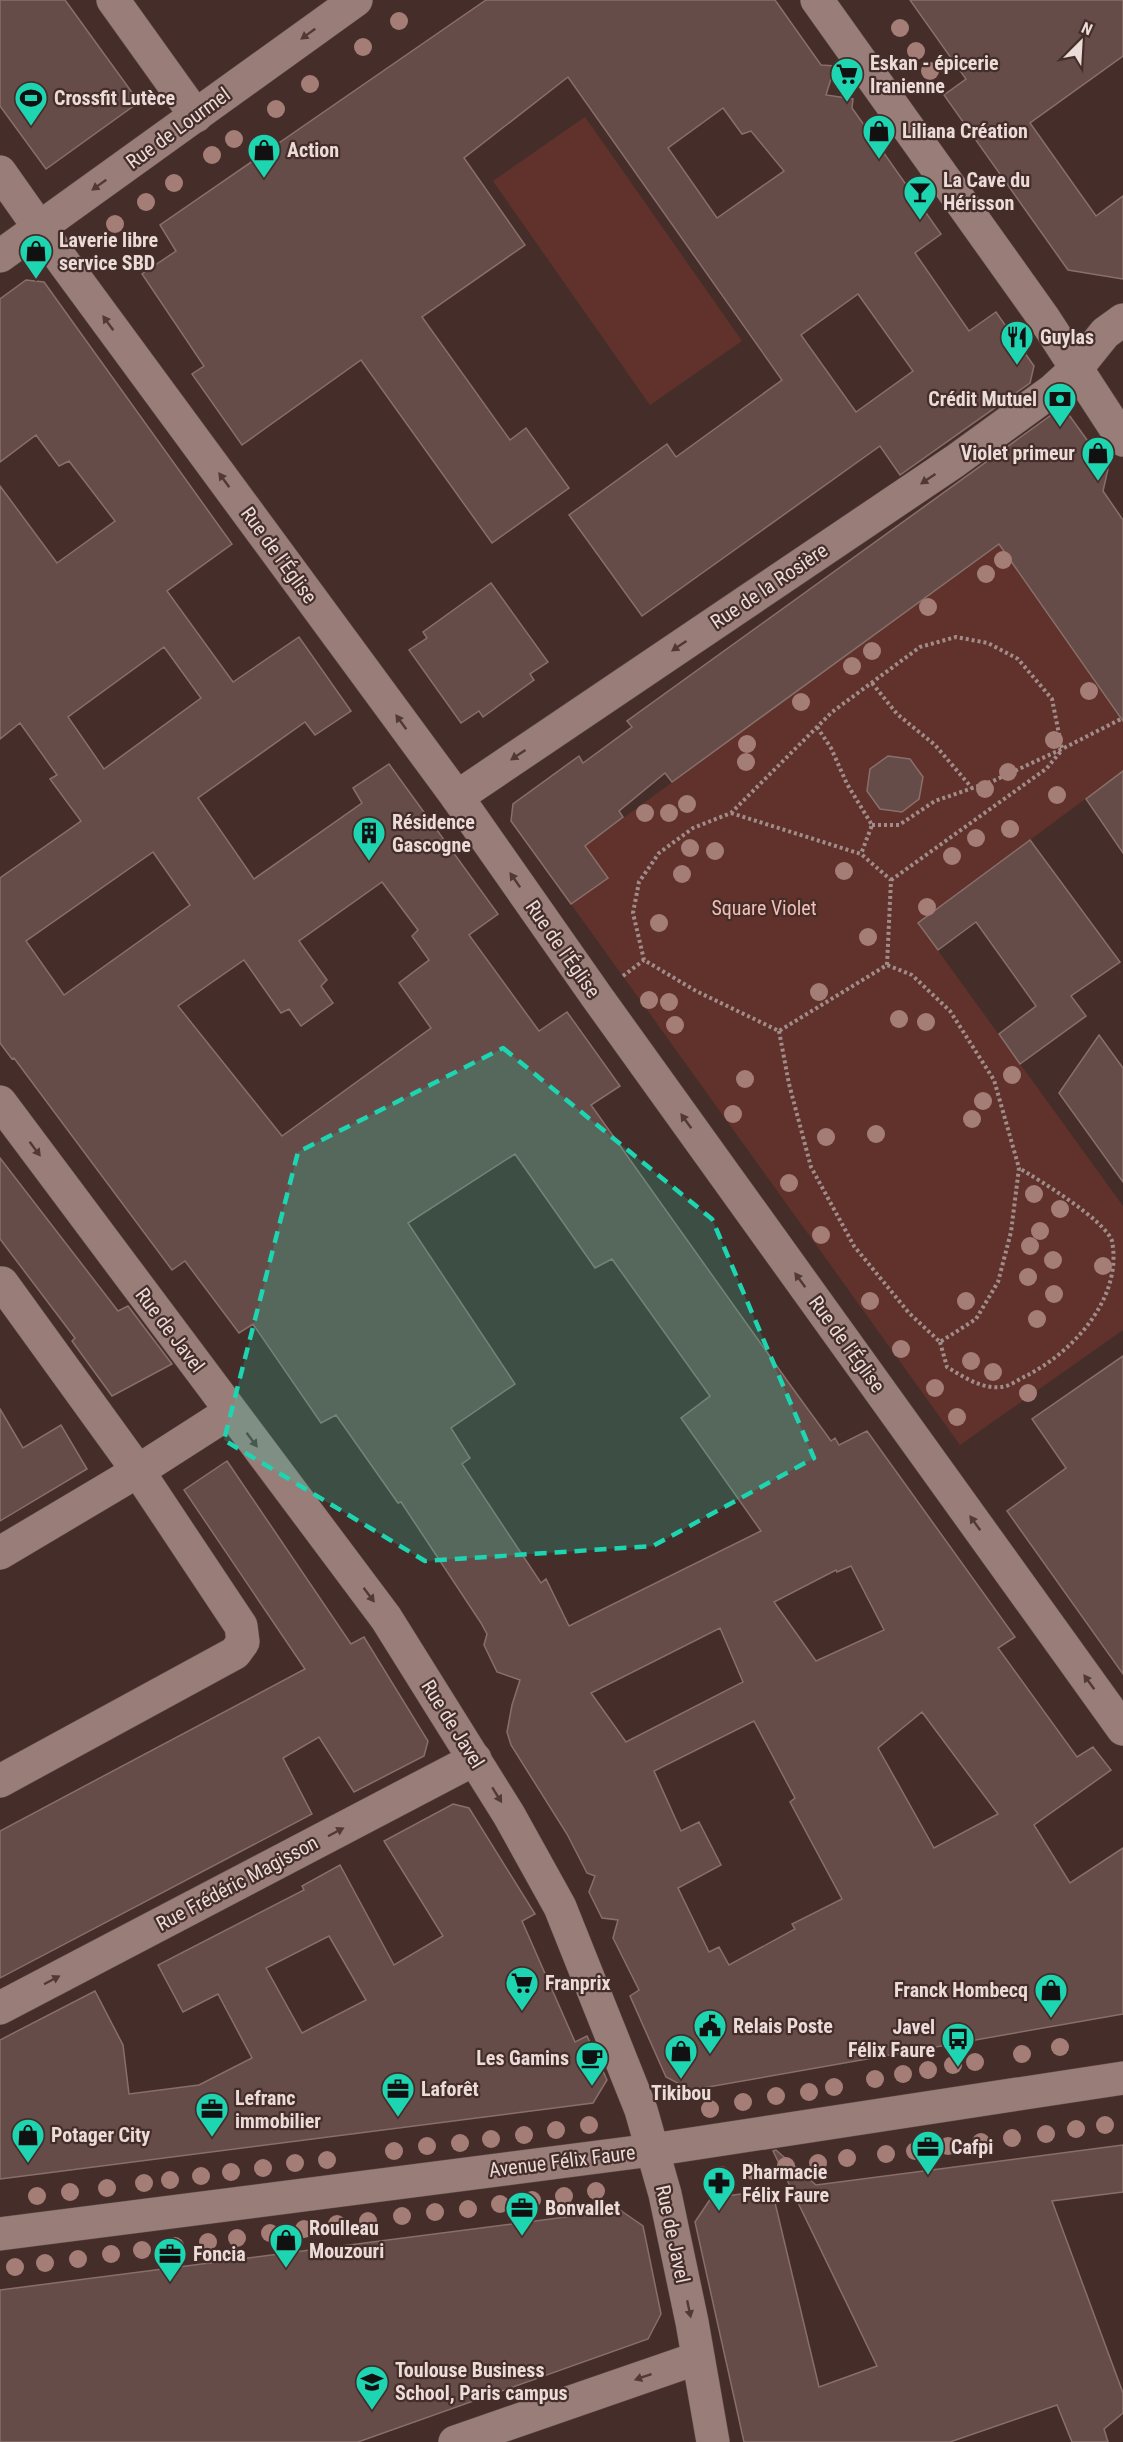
<svg xmlns="http://www.w3.org/2000/svg" width="1123" height="2442" font-family="'Roboto Condensed',sans-serif">
	<style>
		.green { fill: #61322c }
		.building { fill: #654c48; stroke: #896f6a; stroke-width: 1.5; fill-rule: evenodd }
		.lines { fill: none; stroke-linecap: round; stroke-linejoin: round }
		.minor-casing { stroke: #604d4a; stroke-width: 34 }
		.path { stroke: #a08d8a; stroke-width: 4; stroke-dasharray: 3 3; stroke-linecap: butt }
		.minor { stroke: #987d78; stroke-width: 33 }
		.tree { fill: #a57d77 }
		.oneway { fill: #513a36 }
		.marked { fill: #1dd5b1; fill-opacity: 0.2; stroke: #1dd5b1; stroke-width: 4.5; stroke-dasharray: 12 8; stroke-linejoin: round }
		.labels { text-anchor: middle; dominant-baseline: central; stroke-width: 4.5; stroke-linejoin: round; paint-order: stroke }
		.poi-label { font-size: 20px; font-weight: bold; fill: #ebdbd9; stroke: #452e2a; text-anchor: start }
		.street-label { font-size: 20px; fill: #ebdbd9; stroke: #452e2a }
		.park-label { font-size: 20px; fill: #f3beb6; stroke: #452e2a }
	</style>
	<rect width="100%" height="100%" fill="#452e2a"/>
	<!-- green -->
	<g class="green">
		<polygon points="585,117 742,341 650,405 493,181"/>
		<polygon points="999,544 1123,718 1123,771 918,923 1123,1206 1123,1330 960,1445 571,904 607,878 585,846"/>
	</g>
	<!-- building -->
	<g class="building">
		<polygon points="0,0 65,0 139,102 46,169 0,106"/>
		<path d="M486 0H775L821 65 835 66 826 95 853 99 852 108 941 234 915 253 969 331 996 312 1034 366 1030 383 900 475 880 446 642 616 569 515 667 444 676 457 782 380 568 77 464 158 525 245 422 317 510 440 526 428 569 488 492 543 361 360 242 445 192 374 204 366 142 274 176 251 160 225ZM723 108 742 134 751 131 784 171 717 218 668 148ZM858 294 913 371 856 412 801 335Z"/>
		<polygon points="910,0 1123,0 1123,56 1030,123 1096,216 1123,196 1123,279 1068,270 944,95 966,79"/>
		<path d="M26 280 44 282 232 544 167 591 233 682 299 637 351 711 315 735 305 722 198 798 254 879 362 803 353 788 389 764 498 914 469 935 539 1031 567 1012 620 1086 591 1105 791 1386 831 1441 835 1438 839 1445 867 1431 1015 1637 998 1648 1077 1757 1093 1747 1111 1770 1034 1825 1070 1883 1123 1848V2014L691 2090 666 2077 630 1996 639 1990 613 1938 618 1920 602 1918 589 1892 595 1876 587 1873 567 1834 511 1745 507 1732 512 1705 520 1680 497 1672 484 1645 487 1634 481 1623 401 1502 398 1503 336 1415 321 1423 253 1324 239 1333 185 1261 172 1270 14 1058 12 1059 0 1043V878L81 821 50 779 57 775 20 723 0 739V486L57 563 115 521 69 461 59 466 36 435 0 462V299ZM164 647 201 698 104 769 68 717ZM153 852 190 905 64 995 26 941ZM382 882 418 930 412 936 429 960 399 983 431 1028 282 1136 178 1006 244 960 281 1013 289 1009 301 1026 333 1003 321 986 327 980 299 941ZM515 1154 595 1268 612 1259 710 1396 681 1418 761 1531 569 1626 546 1579 541 1583 462 1464 470 1458 451 1428 515 1384 408 1223ZM851 1566 884 1630 816 1661 774 1602 836 1570 837 1572ZM720 1628 743 1682 626 1742 591 1693ZM922 1712 998 1814 934 1848 878 1748ZM754 1721 795 1798 790 1802 842 1899 792 1924 795 1929 729 1965 719 1947 709 1952 678 1888 721 1865 699 1822 681 1831 654 1771Z"/>
		<polygon points="1054,413 1069,415 1108,469 1103,491 1123,520 1123,721 999,544 672,782 665,773 619,811 623,817 585,846 608,878 571,904 511,821 513,804 579,756 583,763 632,727 627,721"/>
		<polygon points="491,583 548,662 530,674 534,680 483,717 479,711 461,723 409,650 427,638 423,632"/>
		<polygon points="888,756 910,759 923,777 919,799 902,812 880,809 867,791 870,769"/>
		<polygon points="1123,771 1123,853 1086,799"/>
		<polygon points="1030,840 1120,962 1071,996 1086,1016 1020,1064 999,1034 1036,1006 976,922 938,950 918,923"/>
		<polygon points="1099,1035 1123,1068 1123,1182 1059,1093"/>
		<polygon points="0,1158 118,1311 128,1306 172,1364 112,1396 72,1341 75,1338 0,1239"/>
		<polygon points="1123,1356 1123,1674 1007,1511 1066,1468 1032,1419"/>
		<polygon points="0,1409 23,1448 61,1425 87,1469 0,1521"/>
		<polygon points="227,1461 351,1644 364,1637 428,1741 424,1756 354,1792 319,1737 283,1758 312,1814 0,1978 0,1831 305,1669 184,1490"/>
		<path d="M453 1804 469 1808 535 1914 522 1921 575 2042 587 2036 607 2080 593 2103 0 2179V2040L95 1991 123 2045 129 2094 199 2085 252 2058 218 1994 183 2012 158 1965 304 1890 302 1886 340 1865 394 1965 443 1936 384 1841ZM329 1936 366 2000 302 2033 266 1968Z"/>
		<polygon points="1123,2145 1123,2192 1052,2201 1123,2393 1123,2413 1104,2429 1108,2442 1072,2442 1057,2405 950,2442 744,2442 695,2222 711,2198 772,2190 819,2387 877,2366 773,2151 776,2150 816,2185"/>
		<polygon points="620,2210 643,2226 661,2314 648,2339 358,2442 0,2442 0,2290"/>
	</g>
	<g class="lines">
		<!-- minor casing -->
		<g class="minor-casing">
			<g id="minor">
				<polyline points="113,0 196,116"/>
				<polyline points="817,0 1043,317 1123,440"/>
				<polyline points="0,172 62,260 457,797 597,997 1123,1729"/>
				<polyline points="0,256 356,0"/>
				<polyline points="457,797 955,461 1053,390 1076,369 1105,333 1123,320"/>
				<polyline points="0,1102 386,1618 509,1815 560,1907 641,2110 665,2194 692,2322 713,2442"/>
				<polyline points="0,1553 138,1471 230,1412"/>
				<polyline points="0,1781 235,1653 243,1642 241,1626 138,1471 2,1283"/>
				<polyline points="0,2008 475,1759"/>
				<polyline points="0,2234 652,2150 1123,2078"/>
				<polyline points="455,2442 698,2358"/>
			</g>
		</g>
		<!-- path -->
		<g class="path">
			<polyline points="872,683 897,714 935,745 972,788"/>
			<polyline points="817,727 831,748 847,784 872,825 861,854"/>
			<polyline points="731,813 861,854 891,880 887,965 779,1031 696,991 644,960 633,913 639,882 659,853 693,828 731,813 832,712 920,647 956,637 988,643 1018,659 1052,699 1062,749"/>
			<polyline points="872,825 899,825 935,801 993,781 1062,749 1123,718"/>
			<polyline points="891,880 1046,769 1062,750"/>
			<polyline points="623,976 644,960"/>
			<polyline points="779,1031 789,1084 811,1167 854,1246 909,1313 940,1342 976,1319 998,1282 1011,1232 1019,1168 994,1080 950,1011 912,975 887,965"/>
			<path d="M940 1342 947 1367C964 1377 981 1389 1001 1387 1009 1387 1019 1379 1026 1376 1073 1352 1123 1298 1112 1241 1105 1220 1039 1180 1019 1168"/>
		</g>
		<!-- minor -->
		<use href="#minor" class="minor"/>
	</g>
	<!-- trees -->
	<g class="tree">
		<circle cx="399" cy="21" r="9"/>
		<circle cx="900" cy="28" r="9"/>
		<circle cx="363" cy="47" r="9"/>
		<circle cx="916" cy="51" r="9"/>
		<circle cx="930" cy="71" r="9"/>
		<circle cx="310" cy="84" r="9"/>
		<circle cx="276" cy="109" r="9"/>
		<circle cx="234" cy="139" r="9"/>
		<circle cx="212" cy="155" r="9"/>
		<circle cx="174" cy="183" r="9"/>
		<circle cx="146" cy="202" r="9"/>
		<circle cx="115" cy="224" r="9"/>
		<circle cx="1003" cy="560" r="9"/>
		<circle cx="986" cy="574" r="9"/>
		<circle cx="928" cy="607" r="9"/>
		<circle cx="872" cy="651" r="9"/>
		<circle cx="852" cy="666" r="9"/>
		<circle cx="1089" cy="691" r="9"/>
		<circle cx="801" cy="702" r="9"/>
		<circle cx="1054" cy="740" r="9"/>
		<circle cx="747" cy="744" r="9"/>
		<circle cx="746" cy="762" r="9"/>
		<circle cx="1008" cy="772" r="9"/>
		<circle cx="985" cy="789" r="9"/>
		<circle cx="1057" cy="795" r="9"/>
		<circle cx="687" cy="804" r="9"/>
		<circle cx="645" cy="813" r="9"/>
		<circle cx="669" cy="813" r="9"/>
		<circle cx="1010" cy="829" r="9"/>
		<circle cx="976" cy="838" r="9"/>
		<circle cx="690" cy="848" r="9"/>
		<circle cx="715" cy="851" r="9"/>
		<circle cx="952" cy="856" r="9"/>
		<circle cx="844" cy="871" r="9"/>
		<circle cx="682" cy="874" r="9"/>
		<circle cx="927" cy="907" r="9"/>
		<circle cx="659" cy="923" r="9"/>
		<circle cx="868" cy="937" r="9"/>
		<circle cx="819" cy="992" r="9"/>
		<circle cx="649" cy="1000" r="9"/>
		<circle cx="669" cy="1002" r="9"/>
		<circle cx="899" cy="1019" r="9"/>
		<circle cx="926" cy="1022" r="9"/>
		<circle cx="675" cy="1025" r="9"/>
		<circle cx="1012" cy="1075" r="9"/>
		<circle cx="745" cy="1079" r="9"/>
		<circle cx="983" cy="1101" r="9"/>
		<circle cx="733" cy="1114" r="9"/>
		<circle cx="972" cy="1119" r="9"/>
		<circle cx="876" cy="1134" r="9"/>
		<circle cx="826" cy="1137" r="9"/>
		<circle cx="789" cy="1183" r="9"/>
		<circle cx="1034" cy="1194" r="9"/>
		<circle cx="1060" cy="1209" r="9"/>
		<circle cx="1040" cy="1231" r="9"/>
		<circle cx="821" cy="1235" r="9"/>
		<circle cx="1030" cy="1246" r="9"/>
		<circle cx="1053" cy="1260" r="9"/>
		<circle cx="1103" cy="1266" r="9"/>
		<circle cx="1028" cy="1277" r="9"/>
		<circle cx="1054" cy="1294" r="9"/>
		<circle cx="870" cy="1301" r="9"/>
		<circle cx="966" cy="1301" r="9"/>
		<circle cx="1037" cy="1319" r="9"/>
		<circle cx="901" cy="1349" r="9"/>
		<circle cx="971" cy="1361" r="9"/>
		<circle cx="993" cy="1372" r="9"/>
		<circle cx="935" cy="1388" r="9"/>
		<circle cx="1028" cy="1393" r="9"/>
		<circle cx="957" cy="1417" r="9"/>
		<circle cx="1060" cy="2047" r="9"/>
		<circle cx="1022" cy="2054" r="9"/>
		<circle cx="975" cy="2062" r="9"/>
		<circle cx="953" cy="2065" r="9"/>
		<circle cx="928" cy="2070" r="9"/>
		<circle cx="903" cy="2074" r="9"/>
		<circle cx="875" cy="2079" r="9"/>
		<circle cx="834" cy="2087" r="9"/>
		<circle cx="809" cy="2092" r="9"/>
		<circle cx="776" cy="2096" r="9"/>
		<circle cx="743" cy="2102" r="9"/>
		<circle cx="710" cy="2109" r="9"/>
		<circle cx="589" cy="2125" r="9"/>
		<circle cx="1105" cy="2125" r="9"/>
		<circle cx="1076" cy="2129" r="9"/>
		<circle cx="556" cy="2130" r="9"/>
		<circle cx="1046" cy="2134" r="9"/>
		<circle cx="524" cy="2135" r="9"/>
		<circle cx="1012" cy="2138" r="9"/>
		<circle cx="491" cy="2139" r="9"/>
		<circle cx="981" cy="2142" r="9"/>
		<circle cx="460" cy="2143" r="9"/>
		<circle cx="427" cy="2146" r="9"/>
		<circle cx="948" cy="2146" r="9"/>
		<circle cx="394" cy="2151" r="9"/>
		<circle cx="915" cy="2151" r="9"/>
		<circle cx="886" cy="2154" r="9"/>
		<circle cx="847" cy="2158" r="9"/>
		<circle cx="327" cy="2160" r="9"/>
		<circle cx="295" cy="2163" r="9"/>
		<circle cx="818" cy="2163" r="9"/>
		<circle cx="786" cy="2166" r="9"/>
		<circle cx="263" cy="2168" r="9"/>
		<circle cx="753" cy="2171" r="9"/>
		<circle cx="231" cy="2172" r="9"/>
		<circle cx="721" cy="2175" r="9"/>
		<circle cx="201" cy="2176" r="9"/>
		<circle cx="170" cy="2180" r="9"/>
		<circle cx="144" cy="2183" r="9"/>
		<circle cx="107" cy="2188" r="9"/>
		<circle cx="596" cy="2191" r="9"/>
		<circle cx="70" cy="2192" r="9"/>
		<circle cx="37" cy="2196" r="9"/>
		<circle cx="564" cy="2196" r="9"/>
		<circle cx="532" cy="2200" r="9"/>
		<circle cx="500" cy="2204" r="9"/>
		<circle cx="468" cy="2209" r="9"/>
		<circle cx="435" cy="2212" r="9"/>
		<circle cx="402" cy="2216" r="9"/>
		<circle cx="368" cy="2221" r="9"/>
		<circle cx="337" cy="2224" r="9"/>
		<circle cx="304" cy="2229" r="9"/>
		<circle cx="270" cy="2233" r="9"/>
		<circle cx="237" cy="2238" r="9"/>
		<circle cx="208" cy="2242" r="9"/>
		<circle cx="175" cy="2246" r="9"/>
		<circle cx="142" cy="2250" r="9"/>
		<circle cx="111" cy="2254" r="9"/>
		<circle cx="78" cy="2259" r="9"/>
		<circle cx="45" cy="2263" r="9"/>
		<circle cx="15" cy="2267" r="9"/>
	</g>
	<!-- one-way arrows -->
	<defs><path id="oneway-solid" d="M-6-.8H1V-3.2L6.5 0L1 3.2V.8H-6Z" transform="scale(1.5)"/></defs>
	<g class="oneway">
		<use href="#oneway-solid" transform="translate(308 34) rotate(144)"/>
		<use href="#oneway-solid" transform="translate(99 185) rotate(144)"/>
		<use href="#oneway-solid" transform="translate(108 323) rotate(-126)"/>
		<use href="#oneway-solid" transform="translate(928 479) rotate(146)"/>
		<use href="#oneway-solid" transform="translate(224 480) rotate(-126)"/>
		<use href="#oneway-solid" transform="translate(679 646) rotate(146)"/>
		<use href="#oneway-solid" transform="translate(401 722) rotate(-126)"/>
		<use href="#oneway-solid" transform="translate(518 755) rotate(146)"/>
		<use href="#oneway-solid" transform="translate(515 880) rotate(-125)"/>
		<use href="#oneway-solid" transform="translate(686 1121) rotate(-126)"/>
		<use href="#oneway-solid" transform="translate(35 1149) rotate(53)"/>
		<use href="#oneway-solid" transform="translate(800 1280) rotate(-126)"/>
		<use href="#oneway-solid" transform="translate(252 1440) rotate(53)"/>
		<use href="#oneway-solid" transform="translate(975 1523) rotate(-126)"/>
		<use href="#oneway-solid" transform="translate(369 1595) rotate(53)"/>
		<use href="#oneway-solid" transform="translate(1089 1682) rotate(-126)"/>
		<use href="#oneway-solid" transform="translate(497 1795) rotate(58)"/>
		<use href="#oneway-solid" transform="translate(336 1832) rotate(-28)"/>
		<use href="#oneway-solid" transform="translate(52 1980) rotate(-28)"/>
		<use href="#oneway-solid" transform="translate(689 2309) rotate(78)"/>
		<use href="#oneway-solid" transform="translate(643 2377) rotate(161)"/>
	</g>
	<!-- marked area -->
	<path class="marked" d="M503 1048 712 1219 814 1458 653 1546 425 1561 224 1440 298 1152Z"/>
	<!-- icons -->
	<defs>
		<g id="supermarket-pin" transform="scale(1.725)"><path d="M0 17L-7.5 6A9.5 9.5 0 1 1 7.5 6Z" fill="#1dd5b1" stroke="#452e2a"/><path d="M-6-5.5h2.5l.6 2H6L4.5 2H-2.5L-4.4-4H-6ZM-1.5 3.2a1.3 1.3 0 1 0 .1 0ZM3 3.2a1.3 1.3 0 1 0 .1 0Z" fill="#111"/></g>
		<g id="stadium-pin" transform="scale(1.725)"><path d="M0 17L-7.5 6A9.5 9.5 0 1 1 7.5 6Z" fill="#1dd5b1" stroke="#452e2a"/><path d="M0-5a6.5 5 0 1 0 0 10a6.5 5 0 1 0 0-10ZM-3.5-1.8h7v3.6h-7Z" fill="#111"/></g>
		<g id="shop-pin" transform="scale(1.725)"><path d="M0 17L-7.5 6A9.5 9.5 0 1 1 7.5 6Z" fill="#1dd5b1" stroke="#452e2a"/><path d="M-5-2.5h2.3a2.7 3.5 0 0 1 5.4 0H5L5.5 6h-11ZM-1.5-2.5h3a1.5 2.3 0 0 0-3 0Z" fill="#111"/></g>
		<g id="bar-pin" transform="scale(1.725)"><path d="M0 17L-7.5 6A9.5 9.5 0 1 1 7.5 6Z" fill="#1dd5b1" stroke="#452e2a"/><path d="M-6-5H6L.8 .8V4.5H3.5V6h-7V4.5H-.8V.8Z" fill="#111"/></g>
		<g id="restaurant-pin" transform="scale(1.725)"><path d="M0 17L-7.5 6A9.5 9.5 0 1 1 7.5 6Z" fill="#1dd5b1" stroke="#452e2a"/><path d="M-5-6h1v4h1v-4h1v4h1v-4h1v5L-1.5 .5V6h-2V.5L-5-1ZM5-6V6H3V1.5H1.5Q1.5-4 5-6Z" fill="#111"/></g>
		<g id="bank-pin" transform="scale(1.725)"><path d="M0 17L-7.5 6A9.5 9.5 0 1 1 7.5 6Z" fill="#1dd5b1" stroke="#452e2a"/><path d="M-6-4H6V4H-6ZM0-2.3a2.3 2.3 0 1 0 0 4.6a2.3 2.3 0 1 0 0-4.6Z" fill="#111"/></g>
		<g id="building-pin" transform="scale(1.725)"><path d="M0 17L-7.5 6A9.5 9.5 0 1 1 7.5 6Z" fill="#1dd5b1" stroke="#452e2a"/><path d="M-4-6H4V6H1V3H-1V6H-4ZM-2.5-4.3h1.7v1.8h-1.7ZM.8-4.3h1.7v1.8H.8ZM-2.5-1h1.7V.8h-1.7ZM.8-1h1.7V.8H.8Z" fill="#111"/></g>
		<g id="civic-pin" transform="scale(1.725)"><path d="M0 17L-7.5 6A9.5 9.5 0 1 1 7.5 6Z" fill="#1dd5b1" stroke="#452e2a"/><path d="M-.6-6.5H3V-4.5H.6V-3L4-1V1h2V6H-6V1h2V-1L-.6-3ZM-1.2 2.5V6h2.4V2.5Z" fill="#111"/></g>
		<g id="bus-pin" transform="scale(1.725)"><path d="M0 17L-7.5 6A9.5 9.5 0 1 1 7.5 6Z" fill="#1dd5b1" stroke="#452e2a"/><path d="M-5-6H5V4H4V6H2V4H-2V6H-4V4H-5ZM-3.5-4V0h7V-4ZM-3.5 1.2v1.5H-2V1.2ZM2 1.2v1.5H3.5V1.2Z" fill="#111"/></g>
		<g id="cafe-pin" transform="scale(1.725)"><path d="M0 17L-7.5 6A9.5 9.5 0 1 1 7.5 6Z" fill="#1dd5b1" stroke="#452e2a"/><path d="M-5.5-4.5H6V0H3Q3 3.5 0 3.5H-2.5Q-5.5 3.5-5.5 0ZM3-3.2v2h1.7v-2ZM-6 4.5H4V6H-6Z" fill="#111"/></g>
		<g id="office-pin" transform="scale(1.725)"><path d="M0 17L-7.5 6A9.5 9.5 0 1 1 7.5 6Z" fill="#1dd5b1" stroke="#452e2a"/><path d="M-6-3h4V-5.5h4V-3h4V5H-6ZM-1-4.5V-3h2v-1.5ZM-6 0V1H6V0Z" fill="#111"/></g>
		<g id="pharmacy-pin" transform="scale(1.725)"><path d="M0 17L-7.5 6A9.5 9.5 0 1 1 7.5 6Z" fill="#1dd5b1" stroke="#452e2a"/><path d="M-2-6h4v4h4v4h-4v4h-4v-4h-4v-4h4Z" fill="#111"/></g>
		<g id="university-pin" transform="scale(1.725)"><path d="M0 17L-7.5 6A9.5 9.5 0 1 1 7.5 6Z" fill="#1dd5b1" stroke="#452e2a"/><path d="M0-5L7-2L0 1L-7-2ZM-4 1L0 2.5L4 1V4Q0 6-4 4Z" fill="#111"/></g>
	</defs>
	<g fill-rule="evenodd">
		<use href="#supermarket-pin" x="847" y="74"/>
		<use href="#stadium-pin" x="31" y="98"/>
		<use href="#shop-pin" x="879" y="131"/>
		<use href="#shop-pin" x="264" y="150"/>
		<use href="#bar-pin" x="920" y="192"/>
		<use href="#shop-pin" x="36" y="251"/>
		<use href="#restaurant-pin" x="1017" y="337"/>
		<use href="#bank-pin" x="1060" y="399"/>
		<use href="#shop-pin" x="1098" y="453"/>
		<use href="#building-pin" x="369" y="833"/>
		<use href="#supermarket-pin" x="522" y="1983"/>
		<use href="#shop-pin" x="1051" y="1990"/>
		<use href="#civic-pin" x="710" y="2026"/>
		<use href="#bus-pin" x="958" y="2039"/>
		<use href="#shop-pin" x="681" y="2051"/>
		<use href="#cafe-pin" x="592" y="2058"/>
		<use href="#office-pin" x="398" y="2089"/>
		<use href="#office-pin" x="212" y="2109"/>
		<use href="#shop-pin" x="28" y="2135"/>
		<use href="#office-pin" x="928" y="2147"/>
		<use href="#pharmacy-pin" x="719" y="2183"/>
		<use href="#office-pin" x="522" y="2208"/>
		<use href="#shop-pin" x="286" y="2240"/>
		<use href="#office-pin" x="170" y="2254"/>
		<use href="#university-pin" x="372" y="2382"/>
	</g>
	<g class="labels">
		<!-- poi labels -->
		<g class="poi-label">
			<text x="870" y="63">Eskan - épicerie<tspan x="870" dy="23">Iranienne</tspan></text>
			<text x="54" y="98">Crossfit Lutèce</text>
			<text x="902" y="131">Liliana Création</text>
			<text x="287" y="150">Action</text>
			<text x="943" y="180">La Cave du<tspan x="943" dy="23">Hérisson</tspan></text>
			<text x="59" y="240">Laverie libre<tspan x="59" dy="23">service SBD</tspan></text>
			<text x="1040" y="337">Guylas</text>
			<text x="1037" y="399" text-anchor="end">Crédit Mutuel</text>
			<text x="1075" y="453" text-anchor="end">Violet primeur</text>
			<text x="392" y="822">Résidence<tspan x="392" dy="23">Gascogne</tspan></text>
			<text x="545" y="1983">Franprix</text>
			<text x="1028" y="1990" text-anchor="end">Franck Hombecq</text>
			<text x="733" y="2026">Relais Poste</text>
			<text x="935" y="2027" text-anchor="end">Javel<tspan x="935" dy="23">Félix Faure</tspan></text>
			<text x="569" y="2058" text-anchor="end">Les Gamins</text>
			<text x="421" y="2089">Laforêt</text>
			<text x="681" y="2093" text-anchor="middle">Tikibou</text>
			<text x="235" y="2098">Lefranc<tspan x="235" dy="23">immobilier</tspan></text>
			<text x="51" y="2135">Potager City</text>
			<text x="951" y="2147">Cafpi</text>
			<text x="742" y="2172">Pharmacie<tspan x="742" dy="23">Félix Faure</tspan></text>
			<text x="545" y="2208">Bonvallet</text>
			<text x="309" y="2228">Roulleau<tspan x="309" dy="23">Mouzouri</tspan></text>
			<text x="193" y="2254">Foncia</text>
			<text x="395" y="2370">Toulouse Business<tspan x="395" dy="23">School, Paris campus</tspan></text>
		</g>
		<!-- street labels -->
		<g class="street-label">
			<text transform="translate(178 128) rotate(-36)">Rue de Lourmel</text>
			<text transform="translate(279 555) rotate(54)">Rue de l'Église</text>
			<text transform="translate(769 586) rotate(-34)">Rue de la Rosière</text>
			<text transform="translate(563 949) rotate(55)">Rue de l'Église</text>
			<text transform="translate(170 1330) rotate(53)">Rue de Javel</text>
			<text transform="translate(847 1344) rotate(54)">Rue de l'Église</text>
			<text transform="translate(453 1724) rotate(58)">Rue de Javel</text>
			<text transform="translate(237 1883) rotate(-28)">Rue Frédéric Magisson</text>
			<text transform="translate(562 2161) rotate(-7)">Avenue Félix Faure</text>
			<text transform="translate(673 2234) rotate(78)">Rue de Javel</text>
		</g>
		<!-- park labels -->
		<g class="park-label">
			<text x="764" y="908">Square Violet</text>
		</g>
	</g>
	<!-- north arrow -->
	<g transform="translate(1081 42) rotate(24)" stroke="#452e2a" stroke-width="4.5" paint-order="stroke">
	<path d="M0-4.5L10 22L0 15L-10 22Z" fill="#ebdbd9"/>
	<text y="-9" font-size="16" font-weight="bold" text-anchor="middle" fill="#ebdbd9">N</text>
	</g>
</svg>
